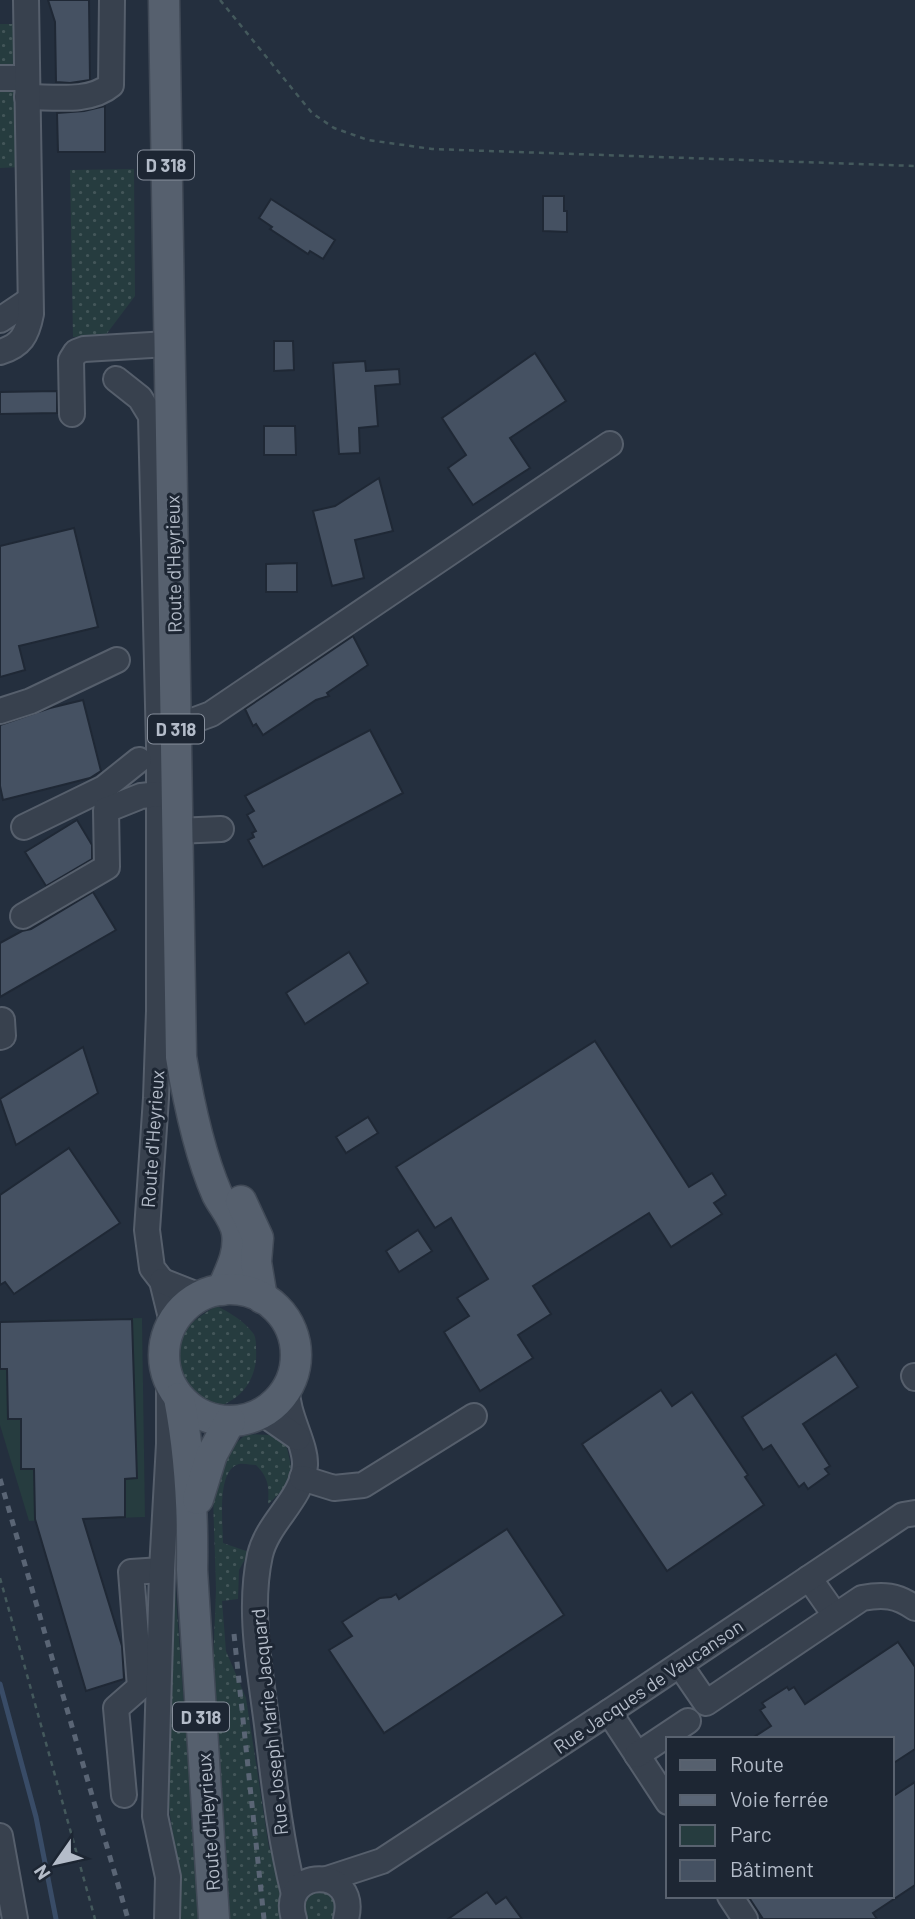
<svg xmlns="http://www.w3.org/2000/svg" width="915" height="1919" font-family="Barlow,sans-serif">
	<style>
		.green { fill: url(#green-dots) }
		.pitch { fill: #263c3f }
		.lines { fill: none; stroke-linecap: round; stroke-linejoin: round }
		.stream { stroke: #394c67; stroke-width: 5 }
		.building { fill: #455162; stroke: #1f2835; stroke-width: 2 }
		.minor-casing { stroke: #565f6c; stroke-width: 28 }
		.major-casing { stroke: #414a57; stroke-width: 33 }
		.path { stroke: #44595c; stroke-width: 2.5; stroke-dasharray: 5 5; stroke-linecap: butt }
		.minor { stroke: #38414e; stroke-width: 24 }
		.major { stroke: #56606e; stroke-width: 30 }
		.rail { stroke: #5a6575; stroke-width: 5; stroke-dasharray: 7 7; stroke-linecap: butt }
		.labels { text-anchor: middle; dominant-baseline: central; stroke-width: 6; stroke-linejoin: round; paint-order: stroke }
		.shield { fill: #1d2633; stroke: #878f9c; stroke-width: 2 }
		.shield-label { font-size: 18px; font-weight: bold; fill: #b4bcc9 }
		.street-label { font-size: 19px; fill: #b4bcc9; stroke: #1d2633 }
	</style>
	<defs>
		<pattern id="green-dots" width="8" height="8" patternUnits="userSpaceOnUse" patternTransform="scale(1.75)"><rect width="8" height="8" fill="#263c3f"/><path d="M2 2h.1M6 6h.1" fill="none" stroke="#435659" stroke-width="1.8" stroke-linecap="round"/></pattern>
	</defs>
	<rect width="100%" height="100%" fill="#242f3e"/>
	<!-- green -->
	<g class="green">
		<polygon points="0,24 18,24 16,67 0,72"/>
		<polygon points="0,82 15,87 20,167 0,168"/>
		<polygon points="134,169 135,296 105,336 73,337 70,170"/>
		<path d="M217 1306C230 1313 243 1320 253 1333 256 1337 256 1343 256 1349 258 1375 245 1397 220 1406 209 1402 193 1397 186 1388 183 1384 182 1376 180 1372 170 1339 189 1321 217 1306Z"/>
		<path d="M246 1434 269 1435 286 1445C295 1477 293 1482 268 1504 269 1487 269 1478 256 1465 251 1465 244 1463 239 1464 216 1470 223 1524 223 1543L249 1552 239 1570 238 1599 222 1601 226 1651 246 1698 269 1848 286 1882 283 1919H227L212 1689 216 1589 213 1496 224 1455Z"/>
		<polygon points="174,1572 200,1919 176,1919 178,1869 166,1787"/>
		<polygon points="316,1891 331,1895 336,1904 332,1919 307,1919 305,1916 304,1901"/>
	</g>
	<!-- pitch -->
	<polygon class="pitch" points="142,1318 145,1517 29,1521 0,1425 0,1321"/>
	<g class="lines">
		<!-- stream -->
		<polyline class="stream" points="0,1684 36,1817 56,1919"/>
	</g>
	<!-- building -->
	<g class="building">
		<polygon points="48,0 89,0 90,80 70,83 56,82 55,22"/>
		<polygon points="105,106 105,152 58,152 57,113 84,111"/>
		<polygon points="543,196 564,196 564,211 567,211 567,232 543,231"/>
		<polygon points="271,199 335,240 323,259 310,251 308,254 270,229 272,227 259,218"/>
		<polygon points="274,341 293,341 294,370 274,371"/>
		<polygon points="535,353 566,401 510,438 530,468 473,505 448,468 466,455 442,418"/>
		<polygon points="365,361 366,371 399,369 400,384 375,386 378,426 359,428 360,453 339,454 333,363"/>
		<polygon points="57,391 57,413 0,414 0,392"/>
		<polygon points="264,426 295,426 296,455 264,455"/>
		<polygon points="379,478 393,531 355,540 364,578 332,586 313,511 335,506"/>
		<polygon points="74,528 98,627 19,646 25,670 0,677 0,546"/>
		<polygon points="297,563 297,592 266,592 266,564"/>
		<polygon points="353,636 368,665 327,693 329,696 316,700 263,735 256,724 253,726 245,709"/>
		<polygon points="83,700 101,771 90,778 3,800 0,786 0,725 50,708"/>
		<polygon points="370,730 403,793 263,867 248,840 254,837 252,833 256,831 247,815 254,811 245,796"/>
		<polygon points="77,820 92,845 92,859 46,886 25,852"/>
		<polygon points="93,892 116,930 0,997 0,943 22,931 31,929"/>
		<polygon points="349,952 368,983 305,1024 286,993"/>
		<polygon points="595,1041 689,1187 712,1173 726,1195 714,1203 722,1214 671,1247 649,1213 533,1286 551,1314 518,1335 533,1358 480,1391 444,1332 469,1316 457,1298 488,1279 451,1218 435,1228 396,1167"/>
		<polygon points="83,1047 98,1093 16,1145 0,1099"/>
		<polygon points="368,1117 378,1133 346,1153 336,1137"/>
		<polygon points="69,1148 120,1223 14,1294 5,1282 0,1285 0,1195"/>
		<polygon points="418,1230 432,1251 399,1272 386,1251"/>
		<polygon points="132,1319 137,1478 125,1479 125,1517 83,1519 122,1646 124,1679 86,1691 35,1519 34,1469 21,1469 21,1419 8,1419 7,1369 0,1369 0,1322"/>
		<polygon points="836,1354 858,1387 803,1424 830,1466 825,1469 829,1474 808,1489 804,1483 799,1487 771,1445 763,1450 742,1417"/>
		<polygon points="661,1390 672,1406 692,1392 748,1475 745,1477 764,1505 667,1571 582,1444"/>
		<polygon points="507,1529 564,1615 384,1733 329,1650 352,1636 342,1622 380,1598 391,1597 396,1594 399,1599"/>
		<polygon points="898,1642 915,1667 915,1749 892,1764 892,1739 751,1739 771,1726 760,1710 765,1707 762,1703 787,1687 789,1690 794,1687 805,1704"/>
		<polygon points="915,1782 915,1885 873,1913 877,1919 763,1919 748,1896 892,1896 892,1797"/>
		<polygon points="487,1892 496,1904 506,1897 522,1919 448,1919"/>
	</g>
	<g class="lines">
		<!-- minor casing -->
		<g class="minor-casing">
			<g id="minor">
				<polyline points="0,78 27,78"/>
				<path d="M27 97C54 97 90 103 111 85L112 0"/>
				<polyline points="0,320 30,300"/>
				<path d="M0 352C21 346 27 335 31 314L26 0"/>
				<polyline points="116,379 140,398 151,416 159,746 159,1011 156,1098 147,1230 152,1268 162,1281 172,1322"/>
				<polyline points="72,414 71,360 76,352 84,349 168,344"/>
				<polyline points="0,711 31,701 117,660"/>
				<polyline points="176,727 211,714 610,444"/>
				<polyline points="24,827 104,788 139,760"/>
				<polyline points="177,831 221,829"/>
				<polyline points="23,916 107,867 106,810 141,796 159,794"/>
				<polyline points="0,1037 3,1036 2,1020"/>
				<polyline points="162,1281 200,1296"/>
				<polyline points="914,1376 915,1378"/>
				<path d="M287 1387C286 1415 306 1443 305 1465 303 1499 268 1521 260 1555 248 1610 260 1669 267 1725 274 1782 280 1838 294 1894"/>
				<polyline points="262,1413 298,1438"/>
				<polyline points="302,1478 334,1488 363,1485 474,1416"/>
				<polyline points="809,1578 835,1615"/>
				<path d="M680 1665 706 1703 862 1598C883 1594 897 1595 915 1608"/>
				<polyline points="609,1712 668,1802"/>
				<polyline points="637,1755 688,1721"/>
				<polyline points="124,1795 116,1708 140,1687 131,1572 162,1570"/>
				<polyline points="0,1836 15,1919"/>
				<polyline points="327,1879 382,1861 609,1712 903,1515 915,1513"/>
				<polyline points="730,1896 745,1919"/>
				<polyline points="167,1919 168,1877 155,1816 162,1570 169,1444 169,1381"/>
				<path d="M294 1919C278 1867 360 1865 346 1919"/>
			</g>
		</g>
		<!-- major casing -->
		<g class="major-casing">
			<g id="major">
				<path d="M164 0 181 1057C188 1099 200 1155 217 1194 223 1206 235 1219 237 1233 240 1254 230 1271 222 1290"/>
				<polyline points="241,1201 258,1238 256,1262 262,1298"/>
				<circle cx="230" cy="1355" r="66"/>
				<path d="M179 1398C190 1455 193 1511 192 1570L214 1919"/>
				<polyline points="198,1499 212,1454 230,1421"/>
			</g>
		</g>
		<!-- path -->
		<g class="path">
			<polyline points="220,0 312,113 334,128 368,140 432,149 915,166"/>
			<polyline points="0,1578 95,1919"/>
		</g>
		<!-- minor -->
		<use href="#minor" class="minor"/>
		<!-- major -->
		<use href="#major" class="major"/>
		<!-- rail -->
		<g class="rail">
			<polyline points="0,1479 128,1919"/>
			<polyline points="234,1634 264,1919"/>
		</g>
	</g>
	<g class="labels">
		<!-- shield labels -->
		<g class="shield">
			<rect x="138" y="150.5" width="56" height="29" rx="5"/>
			<rect x="148" y="714.5" width="56" height="29" rx="5"/>
			<rect x="173" y="1702.5" width="56" height="29" rx="5"/>
		</g>
		<g class="shield-label">
			<text x="166" y="165">D 318</text>
			<text x="176" y="729">D 318</text>
			<text x="201" y="1717">D 318</text>
		</g>
		<!-- street labels -->
		<g class="street-label">
			<text transform="translate(173 564) rotate(-91)">Route d'Heyrieux</text>
			<text transform="translate(152 1139) rotate(-86)">Route d'Heyrieux</text>
			<text transform="translate(648 1686) rotate(-34)">Rue Jacques de Vaucanson</text>
			<text transform="translate(269 1722) rotate(-96)">Rue Joseph Marie Jacquard</text>
			<text transform="translate(208 1822) rotate(-94)">Route d'Heyrieux</text>
		</g>
	</g>
	<!-- legend -->
	<rect x="666" y="1737" width="228" height="161" fill="#1d2633" stroke="#59626f" stroke-width="2"/>
	<rect x="680" y="1760" width="35" height="10" fill="#56606e" stroke="#59626f" stroke-width="2"/>
	<text x="730" y="1772" font-size="21" fill="#b4bcc9">Route</text>
	<rect x="680" y="1795" width="35" height="10" fill="#5a6575" stroke="#59626f" stroke-width="2"/>
	<text x="730" y="1807" font-size="21" fill="#b4bcc9">Voie ferrée</text>
	<rect x="680" y="1825" width="35" height="21" fill="#263c3f" stroke="#59626f" stroke-width="2"/>
	<text x="730" y="1842" font-size="21" fill="#b4bcc9">Parc</text>
	<rect x="680" y="1860" width="35" height="21" fill="#455162" stroke="#59626f" stroke-width="2"/>
	<text x="730" y="1877" font-size="21" fill="#b4bcc9">Bâtiment</text>
	<!-- north arrow -->
	<g transform="translate(56 1863) rotate(236)" stroke="#1d2633" stroke-width="5" paint-order="stroke">
	<path d="M0-5L12 26L0 18L-12 26Z" fill="#b4bcc9"/>
	<text y="-10" font-size="19" font-weight="bold" text-anchor="middle" fill="#b4bcc9">N</text>
	</g>
</svg>
